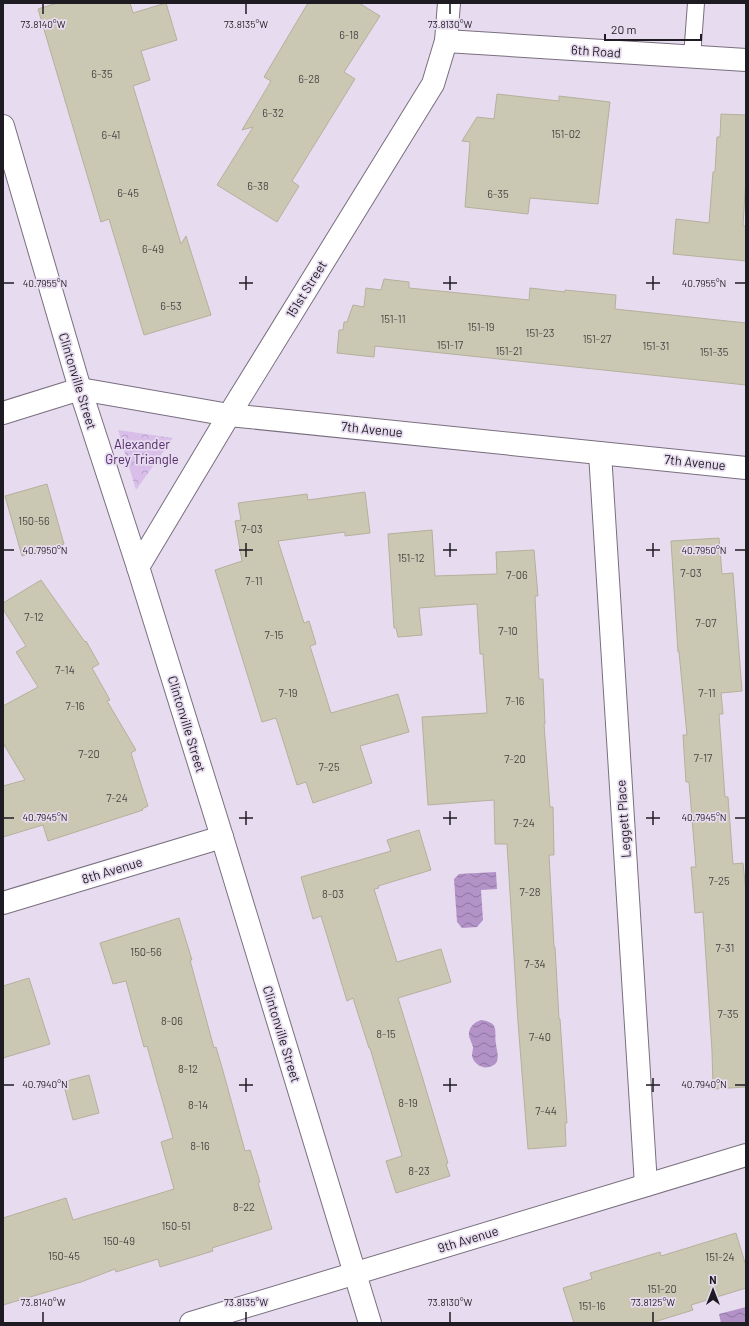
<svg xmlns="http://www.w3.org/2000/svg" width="749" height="1326" font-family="Barlow,sans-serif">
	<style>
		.park { fill: url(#park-crowns) }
		.water { fill: url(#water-waves) }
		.building { fill: #cac8b3; stroke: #b3b19c }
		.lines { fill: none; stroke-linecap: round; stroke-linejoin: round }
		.lane-casing { stroke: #796f7f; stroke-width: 18 }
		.street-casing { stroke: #796f7f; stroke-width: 24 }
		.lane { stroke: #fff; stroke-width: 16 }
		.street { stroke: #fff; stroke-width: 22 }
		.ticks { fill: none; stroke: #1f1b22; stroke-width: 1.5 }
		.labels { text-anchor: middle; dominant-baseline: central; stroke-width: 3.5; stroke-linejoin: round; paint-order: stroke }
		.number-label { font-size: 11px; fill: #4a4646 }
		.street-label { font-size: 13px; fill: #1f1b22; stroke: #e7dcef }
		.park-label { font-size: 13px; fill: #522969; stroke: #e7dcef }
		.ticks-label { font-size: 10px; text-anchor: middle; fill: #1f1b22; stroke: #e7dcef; stroke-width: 3.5; stroke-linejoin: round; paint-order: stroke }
	</style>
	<defs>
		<pattern id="park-crowns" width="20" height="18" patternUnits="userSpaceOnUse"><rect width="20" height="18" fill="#d8bee9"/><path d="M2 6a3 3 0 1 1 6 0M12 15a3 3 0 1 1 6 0" fill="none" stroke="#b9a3c8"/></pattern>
		<pattern id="water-waves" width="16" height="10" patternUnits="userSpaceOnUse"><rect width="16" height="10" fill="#b292c7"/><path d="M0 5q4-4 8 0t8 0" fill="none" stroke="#9076a1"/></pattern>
	</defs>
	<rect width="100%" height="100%" fill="#e7dcef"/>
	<!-- park -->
	<polygon class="park" points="118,430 173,438 136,490"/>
	<!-- water -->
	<g class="water">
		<polygon points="496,872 497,889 481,890 483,920 477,927 462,928 457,922 454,879 459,874"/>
		<path d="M481 1020C500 1023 494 1030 496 1044 497 1053 502 1064 489 1067 482 1069 474 1064 472 1056 472 1053 473 1050 473 1047 472 1043 470 1040 469 1036 468 1027 475 1022 481 1020Z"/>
		<polygon points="746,1307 746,1323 721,1323 719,1314"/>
	</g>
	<!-- building -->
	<g class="building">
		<polygon points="57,3 130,3 133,13 166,3 177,40 141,51 150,80 133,86 181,244 186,236 211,315 144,335 109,219 101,222 38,9"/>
		<polygon points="308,3 359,3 380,16 344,72 355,79 292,181 299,186 277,222 217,185 253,127 242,130 271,81 264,77"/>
		<polygon points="497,94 559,101 559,96 610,102 598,204 530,198 528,214 465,207 470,142 462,141 477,117 494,119"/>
		<polygon points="721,114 746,115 746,177 743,226 746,226 746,261 673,254 676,219 709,223 713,172 715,172 717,137 720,137"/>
		<polygon points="384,279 409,282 409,288 529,300 530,288 565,292 565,290 616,295 615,309 746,323 746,385 375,346 374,357 337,353 339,330 343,330 344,322 347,322 353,305 364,307 366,288 381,290"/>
		<polygon points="47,484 64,544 22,556 5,496"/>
		<polygon points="365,492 370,533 345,536 345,532 278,541 304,623 309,621 316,644 310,646 331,713 398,694 409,732 360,746 372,783 313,803 306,782 297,785 276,718 262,722 215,570 242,561 235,521 241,520 238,503 307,494 308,500"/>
		<polygon points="432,530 435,576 497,574 496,552 534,550 538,596 535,596 539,679 543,679 545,724 544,724 550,807 553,807 554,855 549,855 554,947 555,947 559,1019 560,1019 567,1123 565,1123 566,1146 528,1149 518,1022 507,844 495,844 494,800 428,805 422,717 487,713 483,654 480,654 477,604 419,608 422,635 398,637 396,628 394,628 388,534"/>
		<polygon points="719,538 722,574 733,573 742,691 721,693 723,714 719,714 725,797 728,797 733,864 743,863 746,892 746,1087 713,1089 712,1051 703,912 695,913 691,867 696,867 689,782 686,782 683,735 687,735 679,652 678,652 671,541"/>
		<polygon points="41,580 85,642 86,641 99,664 92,668 110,700 107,701 136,750 131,753 148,806 142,809 143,810 48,841 43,825 3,837 3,786 25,780 3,743 3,706 38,687 16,652 26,646 3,609 3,603"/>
		<polygon points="419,830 431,870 378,886 379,888 374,889 397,962 441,949 451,982 398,998 422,1076 448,1163 446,1164 450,1176 396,1193 386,1161 402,1156 370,1048 369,1048 353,998 347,1001 321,916 313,919 301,877 391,851 387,840"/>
		<polygon points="179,918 192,960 190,960 214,1048 216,1047 223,1071 245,1151 250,1150 260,1182 258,1183 272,1229 212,1248 213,1251 160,1267 158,1259 116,1272 115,1269 81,1282 3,1305 3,1218 66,1198 73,1220 174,1189 161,1142 173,1138 156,1078 147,1046 144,1047 126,981 113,984 100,943"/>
		<polygon points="29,978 50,1044 3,1058 3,986"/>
		<polygon points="89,1075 99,1113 73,1120 63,1082"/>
		<polygon points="736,1233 746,1266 746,1288 691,1305 693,1310 651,1323 574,1323 563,1288 592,1279 590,1273 660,1252 661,1256"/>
	</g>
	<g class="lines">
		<!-- lane casing -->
		<g class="lane-casing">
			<polyline id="lane" points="692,57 696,3"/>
		</g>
		<!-- street casing -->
		<g class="street-casing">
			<g id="street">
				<polyline points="446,41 746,60"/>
				<polyline points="3,126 80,389 138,567 222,837 370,1323"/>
				<polyline points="3,413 80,389 229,415 746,468"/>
				<polyline points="600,453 646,1185"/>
				<polyline points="138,567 229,415 433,84 446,41 449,3"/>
				<polyline points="3,903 222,837"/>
				<polyline points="191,1323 746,1155"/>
			</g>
		</g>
		<!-- lane -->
		<use href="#lane" class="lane"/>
		<!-- street -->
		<use href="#street" class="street"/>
	</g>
	<!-- ticks -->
	<path class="ticks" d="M43 4V14M246 4V14M450 4V14M246 276V290M450 276V290M653 276V290M4 283H14M239 283H253M443 283H457M646 283H660M735 283H745M246 543V557M450 543V557M653 543V557M4 550H14M239 550H253M443 550H457M646 550H660M735 550H745M246 811V825M450 811V825M653 811V825M4 818H14M239 818H253M443 818H457M646 818H660M735 818H745M246 1078V1092M450 1078V1092M653 1078V1092M4 1085H14M239 1085H253M443 1085H457M646 1085H660M735 1085H745M43 1312V1322M246 1312V1322M450 1312V1322M653 1312V1322"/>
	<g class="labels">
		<!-- number labels -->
		<g class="number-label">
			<text x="349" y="34">6-18</text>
			<text x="102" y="73">6-35</text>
			<text x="309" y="78">6-28</text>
			<text x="273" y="112">6-32</text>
			<text x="566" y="133">151-02</text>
			<text x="111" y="134">6-41</text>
			<text x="258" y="185">6-38</text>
			<text x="128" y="192">6-45</text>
			<text x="498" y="193">6-35</text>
			<text x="153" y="248">6-49</text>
			<text x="171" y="305">6-53</text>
			<text x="393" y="318">151-11</text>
			<text x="481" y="326">151-19</text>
			<text x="540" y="332">151-23</text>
			<text x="597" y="338">151-27</text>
			<text x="450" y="344">151-17</text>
			<text x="656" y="345">151-31</text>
			<text x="509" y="350">151-21</text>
			<text x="714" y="351">151-35</text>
			<text x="34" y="520">150-56</text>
			<text x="252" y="528">7-03</text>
			<text x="411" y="557">151-12</text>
			<text x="691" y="572">7-03</text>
			<text x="517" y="574">7-06</text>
			<text x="254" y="580">7-11</text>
			<text x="34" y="616">7-12</text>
			<text x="706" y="622">7-07</text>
			<text x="508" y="630">7-10</text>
			<text x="274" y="634">7-15</text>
			<text x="65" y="669">7-14</text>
			<text x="288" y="692">7-19</text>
			<text x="707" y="692">7-11</text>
			<text x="515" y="700">7-16</text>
			<text x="75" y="705">7-16</text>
			<text x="89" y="753">7-20</text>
			<text x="703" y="757">7-17</text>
			<text x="515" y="758">7-20</text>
			<text x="329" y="766">7-25</text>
			<text x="117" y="797">7-24</text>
			<text x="524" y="822">7-24</text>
			<text x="719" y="880">7-25</text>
			<text x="530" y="891">7-28</text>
			<text x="333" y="893">8-03</text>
			<text x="725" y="947">7-31</text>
			<text x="146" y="951">150-56</text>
			<text x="535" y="963">7-34</text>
			<text x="728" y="1013">7-35</text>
			<text x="172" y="1020">8-06</text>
			<text x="386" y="1033">8-15</text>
			<text x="540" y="1036">7-40</text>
			<text x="188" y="1068">8-12</text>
			<text x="408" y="1102">8-19</text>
			<text x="198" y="1104">8-14</text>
			<text x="546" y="1110">7-44</text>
			<text x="200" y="1145">8-16</text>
			<text x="419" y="1170">8-23</text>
			<text x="244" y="1206">8-22</text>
			<text x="176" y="1225">150-51</text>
			<text x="119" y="1240">150-49</text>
			<text x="64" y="1255">150-45</text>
			<text x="720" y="1256">151-24</text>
			<text x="662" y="1288">151-20</text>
			<text x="592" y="1305">151-16</text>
		</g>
		<!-- street labels -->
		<g class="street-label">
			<text transform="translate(596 51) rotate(4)">6th Road</text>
			<text transform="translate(306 289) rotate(-58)">151st Street</text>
			<text transform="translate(78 381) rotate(73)">Clintonville Street</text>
			<text transform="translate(372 429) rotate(6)">7th Avenue</text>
			<text transform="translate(695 462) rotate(6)">7th Avenue</text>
			<text transform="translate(187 724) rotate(73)">Clintonville Street</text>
			<text transform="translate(623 819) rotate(-94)">Leggett Place</text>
			<text transform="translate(112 870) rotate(-17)">8th Avenue</text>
			<text transform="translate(282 1034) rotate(73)">Clintonville Street</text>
			<text transform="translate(468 1239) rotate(-17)">9th Avenue</text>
		</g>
		<!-- park labels -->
		<g class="park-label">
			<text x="142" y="444">Alexander<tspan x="142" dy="15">Grey Triangle</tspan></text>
		</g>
	</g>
	<g class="ticks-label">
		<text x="43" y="28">73.8140°W</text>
		<text x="246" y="28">73.8135°W</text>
		<text x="450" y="28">73.8130°W</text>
		<text x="45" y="287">40.7955°N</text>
		<text x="704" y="287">40.7955°N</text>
		<text x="45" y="554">40.7950°N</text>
		<text x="704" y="554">40.7950°N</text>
		<text x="45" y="821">40.7945°N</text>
		<text x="704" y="821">40.7945°N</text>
		<text x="45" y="1088">40.7940°N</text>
		<text x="704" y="1088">40.7940°N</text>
		<text x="43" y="1306">73.8140°W</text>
		<text x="246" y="1306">73.8135°W</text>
		<text x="450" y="1306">73.8130°W</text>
		<text x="653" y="1306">73.8125°W</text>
	</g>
	<!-- border -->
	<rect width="749" height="1326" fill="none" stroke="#1f1b22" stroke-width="8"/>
	<!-- north arrow -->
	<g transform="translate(713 1290)" stroke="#e7dcef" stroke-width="3" paint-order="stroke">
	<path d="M0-3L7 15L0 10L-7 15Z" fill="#1f1b22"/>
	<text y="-6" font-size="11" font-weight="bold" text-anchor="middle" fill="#1f1b22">N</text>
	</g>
	<!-- scale -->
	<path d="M605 34v6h96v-6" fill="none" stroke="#1f1b22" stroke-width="2"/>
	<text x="611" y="34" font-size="12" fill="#1f1b22" stroke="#e7dcef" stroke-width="3" paint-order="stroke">20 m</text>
</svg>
